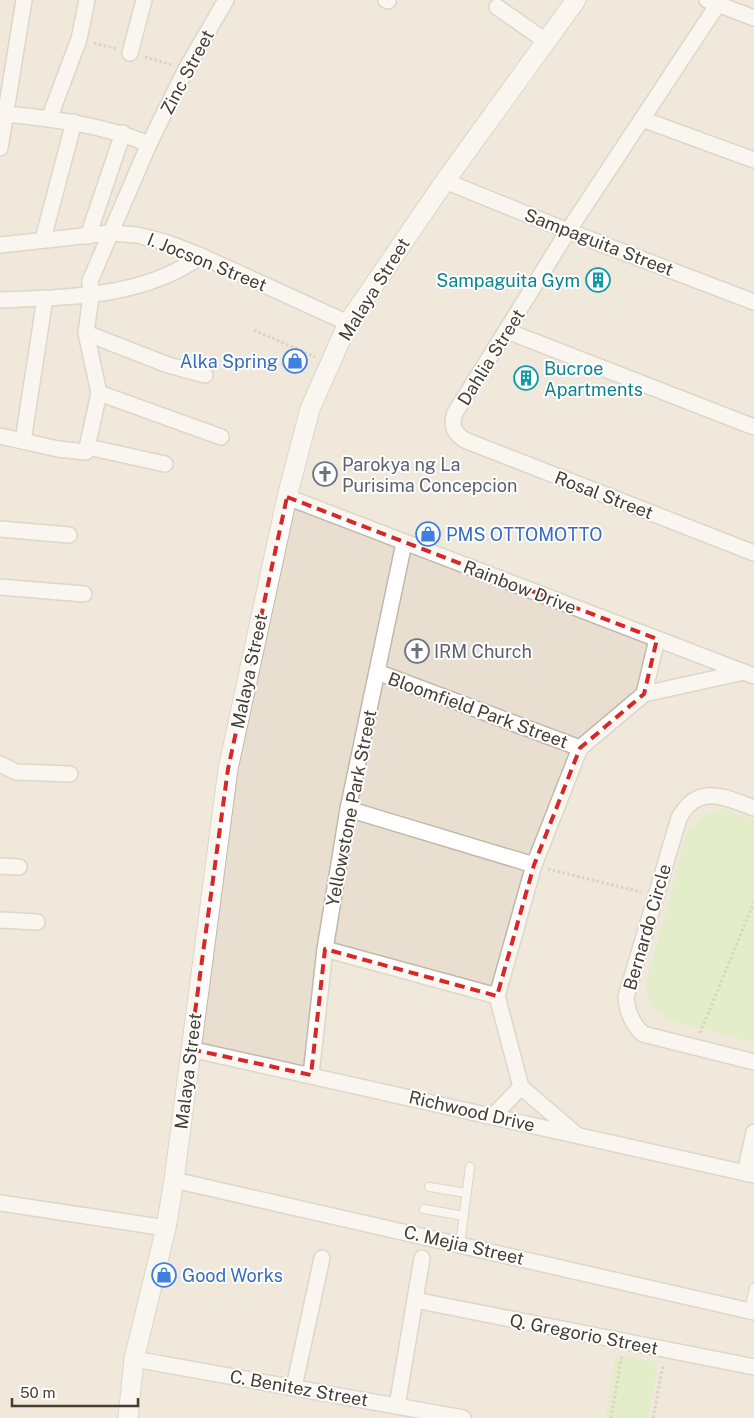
<svg xmlns="http://www.w3.org/2000/svg" width="754" height="1418" font-family="'Public Sans',sans-serif">
	<style>
		.residential { fill: #e8dfd1 }
		.green { fill: #d1eca8 }
		.lines { fill: none; stroke-linecap: round; stroke-linejoin: round }
		.service-casing { stroke: #c3b8a8; stroke-width: 10 }
		.minor-casing { stroke: #c3b8a8; stroke-width: 18 }
		.tertiary-casing { stroke: #c3b8a8; stroke-width: 21 }
		.path { stroke: #c3b095; stroke-width: 3; stroke-dasharray: 2.5 2.5; stroke-linecap: butt }
		.service { stroke: #fff; stroke-width: 8 }
		.minor { stroke: #fff; stroke-width: 15 }
		.tertiary { stroke: #fff; stroke-width: 19 }
		.marked { fill: none; stroke: #d62828; stroke-width: 4; stroke-dasharray: 10 6; stroke-linejoin: round }
		.labels { text-anchor: middle; dominant-baseline: central; stroke-width: 4; stroke-linejoin: round; paint-order: stroke }
		.street-label { font-size: 18px; fill: #463d33; stroke: #fff }
		.culture-label { font-size: 18px; fill: #0d838f; stroke: #fff; text-anchor: end }
		.shop-label { font-size: 18px; fill: #366cbe; stroke: #fff; text-anchor: start }
		.worship-label { font-size: 18px; fill: #5b616d; stroke: #fff; text-anchor: start }
	</style>
	<rect width="100%" height="100%" fill="#f4eee3"/>
	<!-- residential -->
	<rect class="residential" x="0" y="0" width="754" height="1418"/>
	<!-- green -->
	<g class="green">
		<polygon points="720,808 754,820 754,1042 671,1021 653,1009 645,989 687,832 704,816"/>
		<polygon points="615,1355 658,1362 649,1418 605,1418"/>
	</g>
	<g class="lines">
		<!-- service casing -->
		<g class="service-casing">
			<g id="service">
				<polyline points="429,1187 467,1193"/>
				<polyline points="424,1209 464,1216"/>
				<polyline points="460,1244 470,1167"/>
				<polyline points="749,1311 754,1288"/>
			</g>
		</g>
		<!-- minor casing -->
		<g class="minor-casing">
			<g id="minor">
				<polyline points="386,0 388,1"/>
				<polyline points="707,0 754,18"/>
				<path d="M718 4 568 231 455 413C450 426 455 435 467 441L754 553"/>
				<polyline points="497,7 547,42"/>
				<polyline points="130,53 144,0"/>
				<path d="M6 114C55 119 103 125 149 144"/>
				<polyline points="49,119 79,39 87,0"/>
				<polyline points="642,119 754,160"/>
				<polyline points="0,148 24,0"/>
				<polyline points="445,181 568,231 754,302"/>
				<polyline points="88,236 123,133"/>
				<polyline points="43,239 74,122"/>
				<polyline points="0,245 110,233 137,235 165,242 201,256 348,323"/>
				<path d="M0 300C68 297 143 298 201 256"/>
				<polyline points="507,331 754,427"/>
				<polyline points="86,333 168,365 205,375"/>
				<polyline points="99,393 221,437"/>
				<polyline points="0,436 58,449 86,452 99,393 86,333 91,296 90,281 149,144 186,69 226,0"/>
				<polyline points="23,441 45,298"/>
				<polyline points="88,447 165,464"/>
				<polyline points="287,497 754,676"/>
				<polyline points="0,529 69,535"/>
				<polyline points="0,587 84,594"/>
				<polyline points="377,672 580,748"/>
				<polyline points="644,694 657,639"/>
				<polyline points="0,764 16,772 70,774"/>
				<path d="M754 808C724 797 698 783 679 818L626 997C627 1012 632 1024 643 1034L754 1062"/>
				<polyline points="348,809 534,865"/>
				<polyline points="0,866 19,867"/>
				<polyline points="0,920 37,922"/>
				<polyline points="325,949 497,996"/>
				<polyline points="190,1049 754,1175"/>
				<polyline points="311,1075 325,949 348,809 404,543"/>
				<polyline points="493,1116 521,1087"/>
				<polyline points="577,1135 521,1087 497,996 534,865 580,748 644,694 744,672"/>
				<polyline points="745,1173 754,1132"/>
				<polyline points="174,1180 754,1312"/>
				<polyline points="0,1203 166,1228"/>
				<polyline points="415,1300 754,1367"/>
				<polyline points="134,1359 463,1418"/>
				<polyline points="294,1387 322,1258"/>
				<polyline points="397,1406 422,1258"/>
			</g>
		</g>
		<!-- tertiary casing -->
		<g class="tertiary-casing">
			<polyline id="tertiary" points="128,1418 134,1359 166,1228 174,1180 228,769 287,497 310,409 348,323 445,181 576,0"/>
		</g>
		<!-- path -->
		<g class="path">
			<polyline points="94,43 117,49"/>
			<polyline points="145,57 172,65"/>
			<polyline points="254,330 315,357"/>
			<polyline points="548,869 641,892"/>
			<polyline points="700,1033 754,902"/>
			<polyline points="611,1418 622,1355"/>
			<polyline points="653,1418 663,1365"/>
		</g>
		<!-- service -->
		<use href="#service" class="service"/>
		<!-- minor -->
		<use href="#minor" class="minor"/>
		<!-- tertiary -->
		<use href="#tertiary" class="tertiary"/>
	</g>
	<!-- marked area -->
	<path d="M0 0H754V1418H0ZM287 497 657 639 644 694 580 748 534 865 497 996 325 949 311 1075 190 1049 228 769Z" fill="#f4eee3" fill-opacity=".55" fill-rule="evenodd"/>
	<path class="marked" d="M287 497 657 639 644 694 580 748 534 865 497 996 325 949 311 1075 190 1049 228 769Z"/>
	<!-- icons -->
	<defs>
		<g id="building-ring" transform="scale(1.25)"><circle r="9.5" fill="#fff" stroke="#0f9aa8" stroke-width="1.5"/><path d="M-4-6H4V6H1V3H-1V6H-4ZM-2.5-4.3h1.7v1.8h-1.7ZM.8-4.3h1.7v1.8H.8ZM-2.5-1h1.7V.8h-1.7ZM.8-1h1.7V.8H.8Z" fill="#0f9aa8"/></g>
		<g id="shop-ring" transform="scale(1.25)"><circle r="9.5" fill="#fff" stroke="#3f7fe0" stroke-width="1.5"/><path d="M-5-2.5h2.3a2.7 3.5 0 0 1 5.4 0H5L5.5 6h-11ZM-1.5-2.5h3a1.5 2.3 0 0 0-3 0Z" fill="#3f7fe0"/></g>
		<g id="church-ring" transform="scale(1.25)"><circle r="9.5" fill="#fff" stroke="#6b7280" stroke-width="1.5"/><path d="M-1.2-6h2.4v3.5h3.3v2.4h-3.3V6h-2.4V-.1h-3.3v-2.4h3.3Z" fill="#6b7280"/></g>
	</defs>
	<g fill-rule="evenodd">
		<use href="#building-ring" x="598" y="280"/>
		<use href="#shop-ring" x="295" y="361"/>
		<use href="#building-ring" x="526" y="378"/>
		<use href="#church-ring" x="325" y="474"/>
		<use href="#shop-ring" x="428" y="534"/>
		<use href="#church-ring" x="417" y="651"/>
		<use href="#shop-ring" x="164" y="1275"/>
	</g>
	<g class="labels">
		<!-- street labels -->
		<g class="street-label">
			<text transform="translate(187 72) rotate(-62)">Zinc Street</text>
			<text transform="translate(599 242) rotate(21)">Sampaguita Street</text>
			<text transform="translate(207 262) rotate(22)">I. Jocson Street</text>
			<text transform="translate(374 289) rotate(-58)">Malaya Street</text>
			<text transform="translate(491 357) rotate(-58)">Dahlia Street</text>
			<text transform="translate(604 495) rotate(21)">Rosal Street</text>
			<text transform="translate(520 587) rotate(21)">Rainbow Drive</text>
			<text transform="translate(249 671) rotate(-78)">Malaya Street</text>
			<text transform="translate(478 710) rotate(20)">Bloomfield Park Street</text>
			<text transform="translate(351 808) rotate(-79)">Yellowstone Park Street</text>
			<text transform="translate(647 927) rotate(-74)">Bernardo Circle</text>
			<text transform="translate(188 1071) rotate(-83)">Malaya Street</text>
			<text transform="translate(472 1111) rotate(13)">Richwood Drive</text>
			<text transform="translate(464 1245) rotate(13)">C. Mejia Street</text>
			<text transform="translate(584 1334) rotate(11)">Q. Gregorio Street</text>
			<text transform="translate(299 1388) rotate(10)">C. Benitez Street</text>
		</g>
		<!-- culture labels -->
		<g class="culture-label">
			<text x="580" y="280">Sampaguita Gym</text>
			<text x="544" y="368" text-anchor="start">Bucroe<tspan x="544" dy="21">Apartments</tspan></text>
		</g>
		<!-- shop labels -->
		<g class="shop-label">
			<text x="278" y="361" text-anchor="end">Alka Spring</text>
			<text x="446" y="534">PMS OTTOMOTTO</text>
			<text x="182" y="1275">Good Works</text>
		</g>
		<!-- worship labels -->
		<g class="worship-label">
			<text x="342" y="464">Parokya ng La<tspan x="342" dy="21">Purisima Concepcion</tspan></text>
			<text x="434" y="651">IRM Church</text>
		</g>
	</g>
	<!-- scale -->
	<path d="M12 1398v8h126v-8" fill="none" stroke="#463d33" stroke-width="2.5"/>
	<text x="20" y="1398" font-size="15" fill="#463d33" stroke="#ffffff" stroke-width="4" paint-order="stroke">50 m</text>
</svg>
